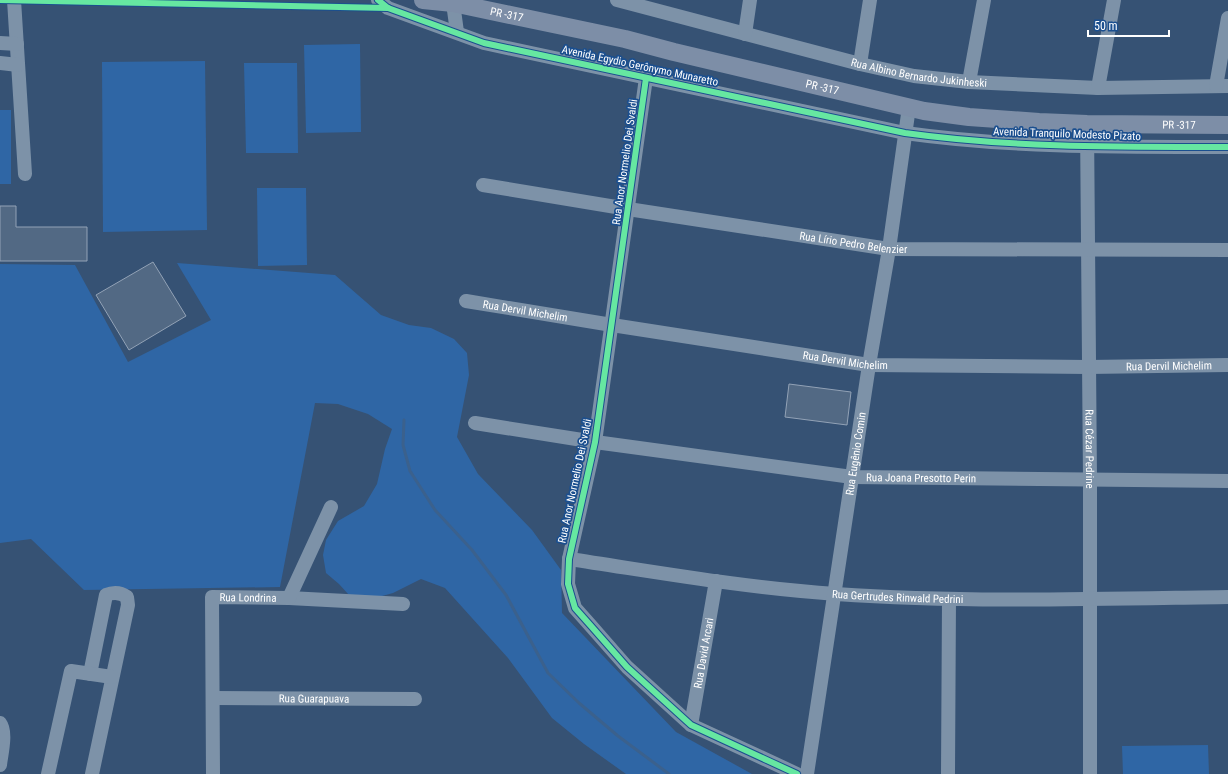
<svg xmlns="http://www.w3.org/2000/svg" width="1228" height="774" font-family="'Roboto Condensed',sans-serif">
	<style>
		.green { fill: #2f66a5 }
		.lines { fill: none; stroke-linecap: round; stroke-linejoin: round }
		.stream { stroke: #3b618d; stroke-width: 3 }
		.building { fill: #526984; stroke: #92a2b6 }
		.minor { stroke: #7d92a8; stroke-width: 14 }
		.major { stroke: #7d8ea7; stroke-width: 18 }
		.cycleway-casing { stroke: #1b4f8f; stroke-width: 8 }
		.cycleway { stroke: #66e7a1; stroke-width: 6 }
		.labels { text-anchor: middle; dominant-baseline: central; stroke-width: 3.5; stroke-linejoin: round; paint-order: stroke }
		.street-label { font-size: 11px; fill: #fff; stroke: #1b4f8f }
	</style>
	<rect width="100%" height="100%" fill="#365274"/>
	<!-- green -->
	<g class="green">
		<polygon points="360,44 361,132 306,133 304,45"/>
		<polygon points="205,61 207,230 103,232 102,62"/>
		<polygon points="244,63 297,63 298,153 246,153"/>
		<rect x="0" y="110" width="11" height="74"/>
		<polygon points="257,188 306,188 307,265 258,266"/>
		<polygon points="177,263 335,275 381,315 409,325 431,328 454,339 467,353 469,375 457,437 478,474 532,530 561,570 562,613 676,732 752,774 626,774 584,744 552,718 508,658 445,588 421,579 393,593 375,598 349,595 339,584 326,573 323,555 326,540 338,521 364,506 377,484 385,449 392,429 368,414 338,404 315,403 280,587 84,590 31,539 0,543 0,264 75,265 128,362 211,320"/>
		<polygon points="1208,745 1209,774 1123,774 1122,746"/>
	</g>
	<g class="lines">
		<!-- stream -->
		<polyline class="stream" points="404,420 403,445 410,471 435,510 472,550 506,595 548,673 579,703 618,736 669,774"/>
	</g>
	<!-- building -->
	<g class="building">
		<polygon points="0,206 16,206 16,227 87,227 87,261 0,261"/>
		<polygon points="153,262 186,316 129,350 96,295"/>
		<polygon points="789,384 851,392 847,425 785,417"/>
	</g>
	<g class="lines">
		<!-- minor -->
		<g class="minor">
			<polyline points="14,0 25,174"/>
			<path d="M378 0 388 8 484 43 905 133C1012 148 1120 147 1228 147"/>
			<path id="s1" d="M617 0 860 64 914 76 969 82 1098 88 1228 86"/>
			<polyline points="453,3 457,32"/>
			<polyline points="745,34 750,0"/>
			<polyline points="0,43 17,44"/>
			<polyline points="0,63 18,65"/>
			<polyline points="860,64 870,0"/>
			<polyline points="646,78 595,442 569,559 568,584 575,608 591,626 627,667 691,725 797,774"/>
			<polyline points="969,82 984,0"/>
			<polyline points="1216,86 1228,18"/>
			<polyline points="1098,88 1114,0"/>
			<path id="s2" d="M1087 124 1090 479V774"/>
			<path id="s3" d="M483 185 628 209 889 249 1228 250"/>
			<path id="s4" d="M466 301 612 325 869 365 1088 367 1228 365"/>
			<path id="s5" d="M475 423 595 442 852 477 1228 481"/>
			<path id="s6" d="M569 559C657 572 746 588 836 594 966 603 1097 599 1228 597"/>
			<polyline points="289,598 403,604"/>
			<path d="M90 674 106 595C113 592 120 592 127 597L128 605 92 774"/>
			<path id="s7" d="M214 698 415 699"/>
			<path d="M0 723C7 732 1 755 0 765"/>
			<path id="s8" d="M691 725 716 581"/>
			<polyline points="48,774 71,671 112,677"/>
			<path id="s9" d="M213 774 212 597 289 598 331 507"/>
			<path id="s10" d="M807 774 869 365 889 249 909 107"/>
			<polyline points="948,774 949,599"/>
		</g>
		<!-- major -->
		<path class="major" id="s11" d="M423 0 453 3 625 39 674 52 924 111 969 117 1039 122 1087 124 1228 125"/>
		<!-- cycleway casing -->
		<g class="cycleway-casing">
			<g id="cycleway">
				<polyline points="0,0 388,8"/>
				<path d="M378 0 388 8 484 43 905 133C1012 148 1120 147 1228 147"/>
				<polyline points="646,78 595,442 569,559 568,584 575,608 591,626 627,667 691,725 797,774"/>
			</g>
		</g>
		<!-- cycleway -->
		<use href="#cycleway" class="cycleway"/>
	</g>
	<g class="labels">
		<!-- street labels -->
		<g class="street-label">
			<text stroke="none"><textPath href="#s11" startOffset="85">PR -317</textPath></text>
			<text transform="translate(640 66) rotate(12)">Avenida Egydio Gerônymo Munaretto</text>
			<text stroke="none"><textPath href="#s1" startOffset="311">Rua Albino Bernardo Jukinheski</textPath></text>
			<text stroke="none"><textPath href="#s11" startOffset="409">PR -317</textPath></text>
			<text stroke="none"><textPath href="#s11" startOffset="769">PR -317</textPath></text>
			<text transform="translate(1067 134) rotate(2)">Avenida Tranquilo Modesto Pizato</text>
			<text transform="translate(625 162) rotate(-82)">Rua Anor Normelio Dei Svaldi</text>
			<text stroke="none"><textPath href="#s3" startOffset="375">Rua Lírio Pedro Belenzier</textPath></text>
			<text stroke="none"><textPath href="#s4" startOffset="60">Rua Dervil Michelim</textPath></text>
			<text stroke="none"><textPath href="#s4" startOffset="384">Rua Dervil Michelim</textPath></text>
			<text stroke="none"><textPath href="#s4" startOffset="708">Rua Dervil Michelim</textPath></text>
			<text stroke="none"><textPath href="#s2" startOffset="325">Rua Cézar Pedrine</textPath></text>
			<text stroke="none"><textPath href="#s10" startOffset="324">Rua Eugênio Comin</textPath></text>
			<text stroke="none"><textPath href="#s5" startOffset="450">Rua Joana Presotto Perin</textPath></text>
			<text transform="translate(575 481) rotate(-78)">Rua Anor Normelio Dei Svaldi</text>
			<text stroke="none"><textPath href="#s6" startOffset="331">Rua Gertrudes Rinwald Pedrini</textPath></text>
			<text stroke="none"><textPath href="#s9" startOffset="213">Rua Londrina</textPath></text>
			<text stroke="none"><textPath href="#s8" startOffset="73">Rua David Arcari</textPath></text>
			<text stroke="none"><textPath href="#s7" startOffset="100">Rua Guarapuava</textPath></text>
		</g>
	</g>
	<!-- scale -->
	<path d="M1088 30v6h81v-6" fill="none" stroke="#ffffff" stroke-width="2"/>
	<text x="1094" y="30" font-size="12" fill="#ffffff" stroke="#1b4f8f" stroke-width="3" paint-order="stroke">50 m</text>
</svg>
